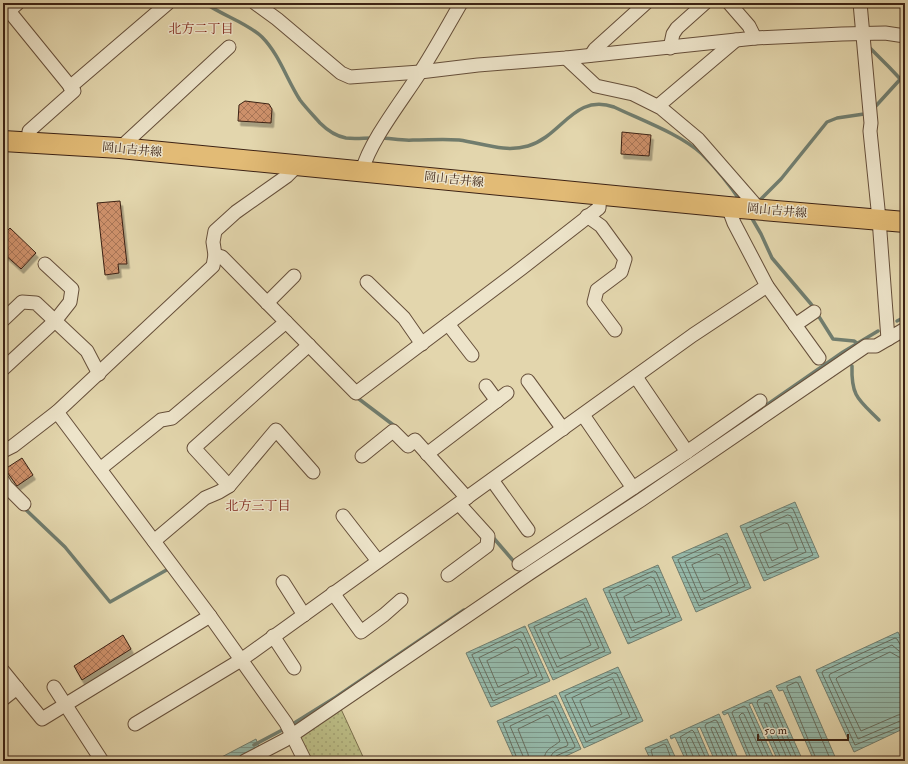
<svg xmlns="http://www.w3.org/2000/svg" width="908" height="764" font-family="'IM FELL Double Pica','Noto Serif JP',serif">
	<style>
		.park { fill: url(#park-dots); stroke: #7c6f4c }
		.water { fill: url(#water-rules); stroke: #717d6e }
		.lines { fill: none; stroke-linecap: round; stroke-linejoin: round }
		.shore { stroke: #686e5f; stroke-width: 1 }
		.stream { stroke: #717d6e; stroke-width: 3.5 }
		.building { fill: url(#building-cross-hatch); stroke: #3c2214; filter: url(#shadow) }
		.minor-casing { stroke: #664f3a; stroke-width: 15 }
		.primary-casing { stroke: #3c2214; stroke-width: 22 }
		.minor { stroke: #ede4ca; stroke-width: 13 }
		.primary { stroke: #e2bb76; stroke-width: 20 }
		.labels { text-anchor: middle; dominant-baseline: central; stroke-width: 3; stroke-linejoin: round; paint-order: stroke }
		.street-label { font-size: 12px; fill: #3c2214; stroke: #ede4ca }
		.neighbourhood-label { font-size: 13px; fill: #7a1f14; stroke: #ede4ca }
	</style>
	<defs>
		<pattern id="park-dots" width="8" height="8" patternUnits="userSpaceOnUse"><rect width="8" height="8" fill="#bbbc85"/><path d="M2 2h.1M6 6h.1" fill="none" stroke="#a2a172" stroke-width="1.8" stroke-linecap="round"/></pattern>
		<pattern id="water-rules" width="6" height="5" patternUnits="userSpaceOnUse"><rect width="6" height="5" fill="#95b9aa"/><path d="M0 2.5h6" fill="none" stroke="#7b9689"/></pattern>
		<pattern id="building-cross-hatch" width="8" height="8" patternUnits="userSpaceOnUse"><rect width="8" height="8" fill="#cd906a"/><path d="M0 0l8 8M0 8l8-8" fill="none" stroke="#a87556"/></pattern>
		<filter id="shadow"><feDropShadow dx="2.5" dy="4.5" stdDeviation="0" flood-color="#0004"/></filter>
	</defs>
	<rect width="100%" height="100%" fill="#e3d6ad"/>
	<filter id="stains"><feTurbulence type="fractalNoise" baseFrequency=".005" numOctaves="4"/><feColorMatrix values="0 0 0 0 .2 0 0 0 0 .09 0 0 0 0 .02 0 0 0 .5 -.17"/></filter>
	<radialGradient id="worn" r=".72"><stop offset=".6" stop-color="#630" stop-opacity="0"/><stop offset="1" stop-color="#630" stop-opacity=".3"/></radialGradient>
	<!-- park -->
	<polygon class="park" points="341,709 365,761 310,761 299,737"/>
	<!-- water -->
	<g class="water">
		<polygon points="795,502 819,557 764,581 740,526"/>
		<polygon points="727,533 751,588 696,612 672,557"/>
		<polygon points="658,565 682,620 628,644 603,589"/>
		<polygon points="586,598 611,653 553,680 528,625"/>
		<polygon points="525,626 550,681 491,707 466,653"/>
		<polygon points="898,632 905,646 905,728 854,752 816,670"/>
		<polygon points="618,667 643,721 584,748 559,693"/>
		<polygon points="800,676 836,759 831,761 814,761 783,690 779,691 776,686"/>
		<polygon points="771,690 803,761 778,761 752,703 749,704 775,761 749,761 728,713 724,715 722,712"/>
		<polygon points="556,695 581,749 555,761 515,761 497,721"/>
		<polygon points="719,714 739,761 715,761 700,727 697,728 711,761 686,761 675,737 671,739 670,736"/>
		<polygon points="256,739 259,747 234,761 214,761"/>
		<polygon points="667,739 677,761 651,761 645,748"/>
	</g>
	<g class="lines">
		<!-- shore -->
		<g class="shore">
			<polygon points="791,508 793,509 813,555 767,575 746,529"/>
			<polygon points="788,515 791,516 806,552 769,568 753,531"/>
			<polygon points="785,523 788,524 798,549 772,561 760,534"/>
			<polygon points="723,539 725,540 745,586 699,606 678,560"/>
			<polygon points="720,546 723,547 738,583 701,600 685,562"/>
			<polygon points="717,554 720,555 730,580 704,592 692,565"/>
			<polygon points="654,571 656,572 676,617 630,638 609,591"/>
			<polygon points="651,577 654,578 670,615 632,631 616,594"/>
			<polygon points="648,585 651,586 662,612 635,623 624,597"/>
			<polygon points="584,604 605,651 555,673 534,627"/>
			<polygon points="580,611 583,612 599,648 557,667 540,630"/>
			<polygon points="577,619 580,620 591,645 560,659 548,633"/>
			<polygon points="521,632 523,633 543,679 493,701 472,655"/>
			<polygon points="518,639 521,640 537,676 496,695 479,658"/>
			<polygon points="515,647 518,648 529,673 498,687 487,661"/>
			<polyline points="905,647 901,646 897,639 895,638 823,671 822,673 855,745 905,725"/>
			<polyline points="905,652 899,651 892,645 830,674 829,676 858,739 900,721 905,720"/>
			<polyline points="905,658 899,657 890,652 838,677 836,679 861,731 898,715 905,714"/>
			<polygon points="614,673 617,674 637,719 586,742 565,696"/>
			<polygon points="613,679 630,717 589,735 572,698"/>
			<polygon points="609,687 611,688 622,714 591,727 580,701"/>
			<polyline points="518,761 503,723 553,701 554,702 575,746 574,748 556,756 555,761"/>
			<path d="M523 761V756L510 726 550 707 552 708 568 744 567 746C559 749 550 751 550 761"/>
			<path d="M529 761 528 754 518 729 547 715 549 716 560 741C553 748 544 748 544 761"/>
			<polyline points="654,761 651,750 664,744 666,745 672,761"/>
			<polyline points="689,761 680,737 692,730 694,732 707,761"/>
			<polyline points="694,761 693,756 686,740 689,737 691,738 702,761"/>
			<polyline points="719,761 705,726 706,724 715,720 717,721 735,761"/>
			<polyline points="724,761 723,756 711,729 712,727 715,728 730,761"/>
			<polyline points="752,761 732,713 733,711 744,706 747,708 770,761"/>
			<polyline points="757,761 757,756 739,716 742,713 744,714 765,761"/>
			<polyline points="782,761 757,703 758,700 768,696 770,697 798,761"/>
			<polyline points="787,761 786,756 764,705 765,703 768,704 793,761"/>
			<polyline points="817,761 787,688 787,686 796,682 798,683 831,761"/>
		</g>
		<!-- stream -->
		<g class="stream">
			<path d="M205 3C223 16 246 22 262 37 279 54 287 80 300 100 306 108 313 115 320 123 327 130 335 136 346 138 354 139 364 138 373 138"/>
			<polyline points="870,48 889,67 905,84"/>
			<polyline points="874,108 905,74"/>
			<path d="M379 138C390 138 402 141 413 140 428 140 443 139 459 140 482 143 504 153 528 146 562 136 574 93 614 107 641 120 680 134 702 154 716 168 730 185 741 202"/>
			<polyline points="758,202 781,179 827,122 837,118 864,114 867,112"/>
			<polyline points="750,215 761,234 772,258 811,304 833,339 854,341 858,344"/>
			<polyline points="897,321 905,317"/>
			<path d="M852 366C851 397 859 400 879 420"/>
			<polyline points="355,396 396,427"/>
			<polyline points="700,451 843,352 878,331"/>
			<polyline points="23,507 65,547 110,602 170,568"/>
			<polyline points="491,535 516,564"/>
			<polyline points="540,558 686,460"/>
			<polyline points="291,725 336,697 464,610"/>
			<polyline points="254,745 286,728"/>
		</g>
	</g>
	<!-- building -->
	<g class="building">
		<polygon points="245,101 269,104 272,109 271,123 238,121 239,105"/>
		<polygon points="622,132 651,135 649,156 621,154"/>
		<polygon points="120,201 127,264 118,264 119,273 105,275 97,203"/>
		<polygon points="10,228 36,253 21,269 3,253 3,235"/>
		<polygon points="22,458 33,475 17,486 5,469"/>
		<polygon points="123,635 131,649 82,680 74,666"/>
	</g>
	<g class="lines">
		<!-- minor casing -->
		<g class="minor-casing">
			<g id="minor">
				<polyline points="18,3 9,11 74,91 29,131 29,142"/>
				<polyline points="255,3 277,19 341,73 350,77 420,72 478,65 566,58 755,38 842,34 885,33 905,36"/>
				<polyline points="729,3 749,26 755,38"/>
				<polyline points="860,3 871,123 870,131 879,219 888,339 905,329"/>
				<polyline points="670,48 673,34 677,28 705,3"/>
				<polyline points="591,55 595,49 646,3"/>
				<polyline points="566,58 596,86 633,94 661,108 698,139 759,209"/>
				<polyline points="70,87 168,3"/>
				<polyline points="658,106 736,40"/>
				<polyline points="120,148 229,47"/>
				<path d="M362 171C370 141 401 102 419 74 434 51 447 27 461 3"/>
				<polyline points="728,207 734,223 767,286 819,358"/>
				<polyline points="587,216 601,226 625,259 621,272 597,290 594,302 615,330"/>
				<polyline points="215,255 222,257 356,393 522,268 599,208 600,194"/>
				<polyline points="367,282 404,318 422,344"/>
				<polyline points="267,303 294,276"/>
				<polyline points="3,320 22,302 36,303 87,351 99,374"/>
				<polyline points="448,324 472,355"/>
				<polyline points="795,325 814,312"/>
				<polyline points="3,369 55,321 70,302 72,289 45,264"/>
				<polyline points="636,377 687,452"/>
				<polyline points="528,381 563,429"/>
				<polyline points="486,386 497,401"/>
				<polyline points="57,412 210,616 286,723 305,761"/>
				<polyline points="583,415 633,488"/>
				<polyline points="3,451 13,446 57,412 213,266 215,255 213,242 215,231 236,212 287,176 293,170 296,165"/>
				<polyline points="427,454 507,393"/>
				<polyline points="362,456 393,431 408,446 415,440 467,498"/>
				<polyline points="100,469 161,420 172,418 286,322"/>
				<polyline points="492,480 528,530"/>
				<polyline points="3,481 6,486 24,504"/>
				<polyline points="229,486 194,448 309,345"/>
				<polyline points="343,516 378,561"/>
				<polyline points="154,541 205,498 219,492 229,486 276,430 313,472"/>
				<polyline points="519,564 687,452 760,401"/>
				<polyline points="448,575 487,546 488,536 459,504"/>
				<polyline points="283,582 304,615"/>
				<polyline points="333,593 361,632 384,615 401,600"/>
				<polyline points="273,636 294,668"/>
				<polyline points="3,671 42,719 210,616"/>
				<polyline points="54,687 102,761"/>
				<polyline points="3,699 17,688"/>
				<polyline points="135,724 241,660 693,335 767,286"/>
				<polyline points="245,761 285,740 530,573 641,500 866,346 876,346 888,339"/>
			</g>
		</g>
		<!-- primary casing -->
		<g class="primary-casing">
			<polyline id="primary" points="3,141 120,148 728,207 905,222"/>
		</g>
		<!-- minor -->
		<use href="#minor" class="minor"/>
		<!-- primary -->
		<use href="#primary" class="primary"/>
	</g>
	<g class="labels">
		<!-- street labels -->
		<g class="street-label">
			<text transform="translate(132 150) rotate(5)">岡山吉井線</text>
			<text transform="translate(454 180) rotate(6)">岡山吉井線</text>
			<text transform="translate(777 211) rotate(5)">岡山吉井線</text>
		</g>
		<!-- neighbourhood labels -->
		<g class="neighbourhood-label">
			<text x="201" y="29">北方二丁目</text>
			<text x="258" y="506">北方三丁目</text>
		</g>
	</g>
	<!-- margin -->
	<rect width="908" height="764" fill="none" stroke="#e3d6ad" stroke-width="16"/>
	<rect x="4" y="4" width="900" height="756" fill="none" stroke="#3c2214" stroke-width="2"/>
	<rect x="8" y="8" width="892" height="748" fill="none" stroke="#3c2214"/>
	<!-- scale -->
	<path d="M758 734v6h90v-6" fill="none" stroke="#3c2214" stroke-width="2"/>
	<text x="764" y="734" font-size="12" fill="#3c2214" stroke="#ede4ca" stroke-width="3" paint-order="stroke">50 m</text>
	<rect width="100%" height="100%" filter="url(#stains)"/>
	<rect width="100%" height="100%" fill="url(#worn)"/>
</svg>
